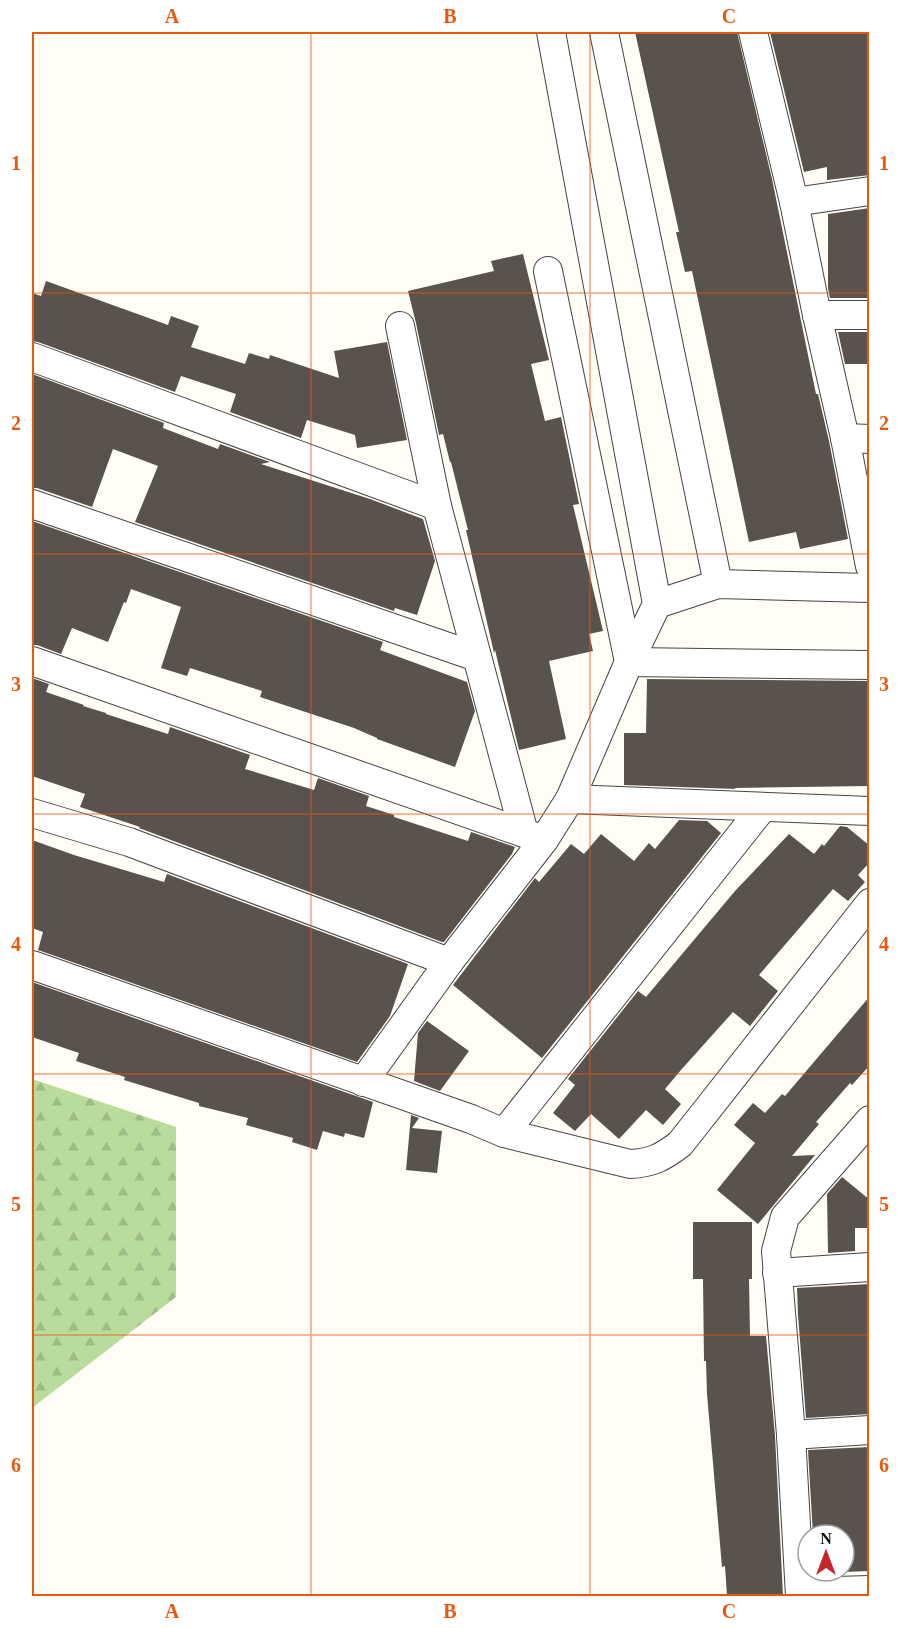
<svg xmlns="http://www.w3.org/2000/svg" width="901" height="1628" font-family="Georgia,serif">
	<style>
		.forest { fill: url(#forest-firs) }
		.building { fill: #5a524d }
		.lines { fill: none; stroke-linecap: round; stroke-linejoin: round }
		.minor-casing { stroke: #444; stroke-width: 30 }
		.minor { stroke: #fff; stroke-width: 28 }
		.grid { fill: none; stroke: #e8590c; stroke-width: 1.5; stroke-opacity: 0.55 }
		.neatline { fill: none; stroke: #e8590c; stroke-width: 2 }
		.grid-label { font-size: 20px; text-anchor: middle; font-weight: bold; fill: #e8590c }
	</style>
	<defs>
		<pattern id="forest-firs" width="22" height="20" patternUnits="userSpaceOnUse" patternTransform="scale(1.5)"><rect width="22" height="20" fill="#b9dc9c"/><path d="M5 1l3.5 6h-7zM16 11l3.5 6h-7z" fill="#9ebc85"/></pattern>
	</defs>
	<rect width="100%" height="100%" fill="#fffdf5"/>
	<!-- forest -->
	<polygon class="forest" points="32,1079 176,1127 176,1297 32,1408"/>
	<!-- building -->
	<g class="building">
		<polygon points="635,32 737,32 772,179 816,394 818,394 829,441 848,539 800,549 796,532 749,542 692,271 685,272 676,232 679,232"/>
		<polygon points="770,32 870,32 870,175 827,180 827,167 804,172"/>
		<polygon points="870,208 870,298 830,298 828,288 828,214"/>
		<polygon points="523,254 549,360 531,364 545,421 561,417 579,504 573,505 603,631 589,634 593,651 549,661 566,739 519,750 495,650 494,653 466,530 468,530 451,462 450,462 443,434 439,435 416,323 408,291 494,271 491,261"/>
		<polygon points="46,281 168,325 171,316 199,326 191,347 245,364 249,353 269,359 270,355 339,378 334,351 387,342 407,440 357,448 355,435 307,420 301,438 230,412 236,394 181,376 175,392 38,342 32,341 32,293 41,296"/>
		<polygon points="838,332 870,332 870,364 845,364"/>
		<polygon points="32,374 164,423 163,428 218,449 220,444 270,462 261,464 370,499 423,519 435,561 417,615 395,608 394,611 135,522 158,466 113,449 92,507 37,488 32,488"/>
		<polygon points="32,521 383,642 380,650 467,682 475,711 455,767 377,739 377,738 354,728 260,697 262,691 190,668 187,676 161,668 181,607 131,589 126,603 124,602 108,642 72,628 61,654 37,645 32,645"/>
		<polygon points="32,678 49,684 46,692 84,705 83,706 106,713 106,714 168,734 170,727 250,755 245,769 314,790 318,778 369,796 366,806 394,815 394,817 468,841 471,832 515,847 512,854 444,942 442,942 139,828 140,827 80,807 85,794 32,776"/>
		<polygon points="647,679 870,681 870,786 734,788 736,789 624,785 624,733 646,733"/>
		<polygon points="679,820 707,821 721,833 542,1058 453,985 535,878 539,882 571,844 584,854 601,834 634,861 649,843 655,849"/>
		<polygon points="840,826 847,827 870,846 870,862 858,875 865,882 848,901 833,889 759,975 778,991 750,1026 733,1012 681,1070 665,1089 681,1104 663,1125 646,1110 619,1139 591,1114 575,1131 553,1113 575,1085 568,1079 638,991 646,997 735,891 789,834 814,854 822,844 824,846"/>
		<polygon points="32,840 74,855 164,882 167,874 408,964 390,1016 357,1062 38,950 43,932 32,928"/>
		<polygon points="32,982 373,1102 364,1138 345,1133 344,1137 323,1131 317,1150 292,1142 293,1138 246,1125 248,1118 199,1106 199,1103 124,1080 125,1077 76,1061 79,1053 32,1037"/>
		<polygon points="870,996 870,1065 852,1085 850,1083 816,1122 819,1124 792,1156 815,1155 758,1224 717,1190 755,1143 734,1125 753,1103 765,1113 782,1094 785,1096"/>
		<polygon points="427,1021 469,1051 440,1091 414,1081 418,1033"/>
		<polygon points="411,1115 419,1118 412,1128 442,1131 437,1173 406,1170"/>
		<polygon points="842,1177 870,1200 870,1228 855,1228 855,1251 828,1253 827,1194"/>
		<polygon points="693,1222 752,1222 752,1279 749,1279 750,1336 766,1336 775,1436 783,1596 727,1596 725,1566 722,1567 707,1394 706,1361 704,1361 703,1279 693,1279"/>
		<polygon points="870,1284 870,1414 806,1418 798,1315 797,1288"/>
		<polygon points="870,1447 870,1571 815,1573 815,1571 844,1571 844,1535 813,1535 808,1450"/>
	</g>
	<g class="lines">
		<!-- minor casing -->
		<g class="minor-casing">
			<g id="minor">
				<polyline points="604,32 718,584"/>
				<polyline points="753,32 794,202 817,315 845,438 870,566"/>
				<polyline points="794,202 870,191"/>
				<polyline points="548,271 629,662 870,665"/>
				<polyline points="817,315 870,315"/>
				<polyline points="400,326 437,506 524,833"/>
				<polyline points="32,357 437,506"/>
				<polyline points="845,438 870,439"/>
				<polyline points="32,504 477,657"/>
				<polyline points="657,604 718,584 870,588"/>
				<polyline points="32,661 544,840 449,962 363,1082"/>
				<polyline points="570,799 870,811"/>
				<polyline points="32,813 129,842 449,962"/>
				<polyline points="544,840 570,799 629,662 657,604 551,32"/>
				<path d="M32 965 471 1119 504 1133 630 1164C652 1163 663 1157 680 1144L870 903"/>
				<polyline points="504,1133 763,807"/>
				<polyline points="777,1273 870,1267"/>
				<polyline points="791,1435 870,1430"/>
				<polyline points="800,1592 870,1590"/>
				<polyline points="800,1596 791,1435 776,1251 785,1217 870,1120"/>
			</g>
		</g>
		<!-- minor -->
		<use href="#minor" class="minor"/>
	</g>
	<!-- grid -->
	<path class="grid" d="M311 32V1596M590 32V1596M32 293H870M32 554H870M32 814H870M32 1074H870M32 1335H870"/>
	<!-- border -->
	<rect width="901" height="1628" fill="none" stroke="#ffffff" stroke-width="66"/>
	<!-- north arrow -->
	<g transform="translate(826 1553)"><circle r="28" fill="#ffffff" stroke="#a0a0a0" stroke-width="1.5"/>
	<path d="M0-4.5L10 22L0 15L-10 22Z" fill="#c4262e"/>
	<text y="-9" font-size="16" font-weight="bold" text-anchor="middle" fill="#111111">N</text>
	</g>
	<rect x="33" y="33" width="835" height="1562" class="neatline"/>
	<g class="grid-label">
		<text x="172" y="23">A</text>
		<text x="450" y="23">B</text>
		<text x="729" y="23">C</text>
		<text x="16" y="170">1</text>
		<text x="884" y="170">1</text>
		<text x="16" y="430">2</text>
		<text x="884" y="430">2</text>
		<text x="16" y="691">3</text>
		<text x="884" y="691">3</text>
		<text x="16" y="951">4</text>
		<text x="884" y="951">4</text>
		<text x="16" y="1211">5</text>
		<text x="884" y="1211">5</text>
		<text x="16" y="1472">6</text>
		<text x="884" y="1472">6</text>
		<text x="172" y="1618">A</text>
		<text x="450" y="1618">B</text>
		<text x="729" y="1618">C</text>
	</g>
</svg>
